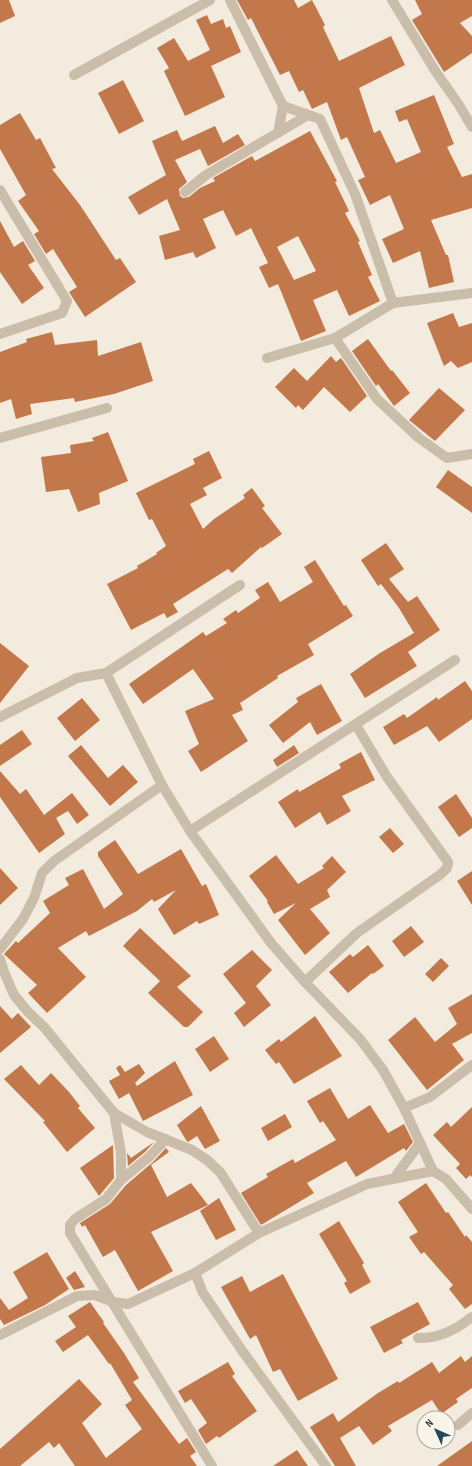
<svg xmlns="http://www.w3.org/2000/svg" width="472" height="1466" font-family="'Sofia Sans Condensed',sans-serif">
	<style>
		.building { fill: #c3784b; fill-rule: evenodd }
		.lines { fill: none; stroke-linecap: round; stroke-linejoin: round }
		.minor { stroke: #cabdaa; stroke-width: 10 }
	</style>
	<rect width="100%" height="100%" fill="#f2ebde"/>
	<!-- building -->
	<g class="building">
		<polygon points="0,0 9,0 15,16 0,23"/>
		<polygon points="237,0 294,0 298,8 312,0 325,25 323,27 339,61 391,36 405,65 359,88 374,133 380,130 396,163 421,152 407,119 399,122 395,111 434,95 454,144 447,147 462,177 472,174 472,208 431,220 446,255 448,255 454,282 429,288 420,251 393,263 382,239 404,229 390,195 370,205 358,180 365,177 347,137 341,140 327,102 312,109 303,90 299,92 289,71 280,75 251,18 248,20"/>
		<polygon points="415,0 472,0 472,16 460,23 472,36 472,53 444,72 412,20 422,14"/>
		<polygon points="207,15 211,24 223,19 226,28 230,26 241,52 211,66 225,97 185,116 164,71 169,68 157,48 174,38 188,61 210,50 196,20"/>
		<polygon points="123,80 144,121 119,134 98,93"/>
		<polygon points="20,113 36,140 40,138 56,168 52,169 80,205 116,260 120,258 136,282 85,317 69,292 77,287 53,249 46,254 34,234 39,231 18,201 26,195 0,149 0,125"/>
		<path d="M215 126 223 143 238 134 245 145 208 166 200 149 175 160 187 182 179 189 180 196 183 198 189 197 200 188 215 181 213 178 252 156 255 161 310 131 337 181 335 182 349 211 345 213 360 241 358 242 372 275 368 277 380 301 349 316 337 290 313 300 326 331 301 341 278 284 269 288 259 267 268 263 251 228 236 236 223 210 203 219 216 248 196 258 193 252 165 260 159 236 180 230 167 199 139 215 128 197 166 175 152 141 177 130 182 141ZM298 236 316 271 294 280 277 247Z"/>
		<polygon points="0,221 14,247 23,241 35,261 28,265 44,288 22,304 0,272"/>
		<polygon points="453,313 459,327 472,323 472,362 458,368 451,361 444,366 427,323"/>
		<polygon points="52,332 55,345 97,340 98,356 141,342 153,381 114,394 75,402 74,398 30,404 32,414 16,419 11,399 0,403 0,352 27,342 26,339"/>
		<polygon points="368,339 391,371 392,370 410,393 394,406 378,384 376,386 352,351"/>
		<polygon points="331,356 336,362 341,358 367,396 350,412 324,387 303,410 298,405 296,408 275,387 294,368 307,381"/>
		<polygon points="439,388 465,410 435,441 409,420"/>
		<polygon points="108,432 128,481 99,493 100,504 78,512 69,489 46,492 41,457 71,453 70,445 94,441 92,438"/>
		<polygon points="209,451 222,478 203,488 207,495 190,504 203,529 214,519 245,498 243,495 252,488 265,506 262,508 282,534 262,548 261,547 232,573 228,569 173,604 178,612 167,618 164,613 131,630 107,584 138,568 137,566 157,554 156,553 166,546 152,519 149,520 136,493 195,464 193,459"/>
		<polygon points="448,470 472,487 472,513 436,487"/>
		<polygon points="386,543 404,569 389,579 408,602 417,596 440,630 408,652 417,666 365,698 350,674 380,653 414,633 399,608 381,584 378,586 361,560"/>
		<polygon points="315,560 344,606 346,605 353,616 308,644 314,655 277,676 278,678 240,703 243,710 232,715 248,741 201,772 188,751 199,744 185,711 214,699 193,669 143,704 129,684 203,632 206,636 227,623 223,619 236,610 238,613 260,598 255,590 268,582 280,602 313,582 304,567"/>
		<polygon points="0,643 29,666 0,703"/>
		<polygon points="465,681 472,691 472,719 439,742 427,726 394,745 383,727 404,714 407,718 437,697 438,700"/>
		<polygon points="321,684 342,721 317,735 310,722 283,743 269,725 298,702 296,698"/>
		<polygon points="82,698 100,720 75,741 57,718"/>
		<polygon points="22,730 32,744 0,766 0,745"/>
		<polygon points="81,745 108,778 123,765 138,782 110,806 68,756"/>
		<polygon points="294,745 299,753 277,767 273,760"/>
		<polygon points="361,752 375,780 342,796 351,811 327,825 320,812 295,828 278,802 298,789 299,792 341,768 339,764"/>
		<polygon points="0,771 20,794 26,789 44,815 72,793 89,815 77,824 68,811 56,818 65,834 39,853 0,797"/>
		<polygon points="456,794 472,818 472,828 459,837 438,807"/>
		<polygon points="390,828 404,844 393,853 379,837"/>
		<polygon points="115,840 138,874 181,849 202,886 206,884 219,915 199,924 197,921 174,935 158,909 176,890 154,902 152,899 137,911 89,936 86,931 58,948 86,977 47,1013 28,993 37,985 4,954 16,941 18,943 50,913 43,901 69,885 65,878 83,869 104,909 123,894 98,856 98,852"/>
		<polygon points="276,855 298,884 324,868 322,866 332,856 346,872 327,890 330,897 310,909 330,933 305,955 278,920 296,903 274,914 267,902 268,901 249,876"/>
		<polygon points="0,868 18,888 0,905"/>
		<polygon points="472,871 472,905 457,881"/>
		<polygon points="411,926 424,942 404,957 392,941"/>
		<polygon points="140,928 191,976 177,987 203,1012 188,1027 184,1027 148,993 160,981 123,946"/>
		<polygon points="368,945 384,966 373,974 372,973 348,993 329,972 350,954 353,957"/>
		<polygon points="252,950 272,970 256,986 271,1005 244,1027 234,1013 246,1003 223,974"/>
		<polygon points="441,958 449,966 433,982 425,974"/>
		<polygon points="472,994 472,1033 452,1044 464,1060 427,1090 388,1040 415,1017 435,1042 457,1024 448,1008"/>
		<polygon points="0,1006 12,1019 18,1013 31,1027 0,1053"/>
		<polygon points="315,1016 342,1056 294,1084 279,1062 276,1064 265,1050 279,1039 281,1042"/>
		<polygon points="214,1036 229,1059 210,1072 195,1049"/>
		<polygon points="175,1061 193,1095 143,1121 129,1093 119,1099 109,1081 120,1075 116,1068 120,1065 125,1072 139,1064 145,1073 135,1083 137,1086"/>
		<polygon points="21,1065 39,1085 51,1073 69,1092 80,1106 78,1108 95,1128 67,1152 43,1122 45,1121 4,1079"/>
		<polygon points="330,1088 348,1119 370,1105 388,1133 404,1124 413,1142 406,1151 404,1148 356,1177 346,1161 307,1183 314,1193 261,1225 241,1193 268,1177 266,1174 293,1159 295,1163 336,1140 323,1121 320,1123 307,1101"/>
		<polygon points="201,1106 220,1141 205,1149 197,1136 188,1142 186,1140 177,1125"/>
		<polygon points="472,1107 472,1177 470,1175 466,1179 456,1168 460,1164 433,1135 447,1122 451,1127"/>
		<polygon points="285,1114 292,1127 268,1141 261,1128"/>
		<polygon points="154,1142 145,1152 128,1166 127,1153 131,1158"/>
		<polygon points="113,1145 114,1178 99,1196 80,1168"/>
		<polygon points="166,1148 169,1152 151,1165 167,1197 191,1183 208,1205 151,1232 173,1271 138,1291 115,1250 103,1257 85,1225 82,1227 80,1223 110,1204 126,1185 153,1162"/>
		<polygon points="426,1183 446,1213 448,1212 465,1237 466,1235 472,1242 472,1304 465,1309 449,1289 453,1285 424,1252 421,1254 409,1237 418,1232 398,1202"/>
		<polygon points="219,1198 236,1230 216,1240 200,1211"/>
		<polygon points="339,1221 364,1263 362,1265 371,1282 350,1294 344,1283 347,1281 319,1234"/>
		<polygon points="47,1252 69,1289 45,1305 4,1325 0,1319 0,1298 9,1310 28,1298 13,1272"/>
		<polygon points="75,1271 85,1287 74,1290 66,1278"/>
		<polygon points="283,1274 338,1379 298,1401 280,1369 273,1372 256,1335 250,1339 221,1287 242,1276 250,1292"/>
		<polygon points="90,1302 104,1322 103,1323 124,1353 139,1378 133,1382 179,1444 187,1438 196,1452 190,1456 197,1466 75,1466 59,1443 54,1448 49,1442 20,1466 0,1466 0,1449 79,1379 102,1404 82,1423 106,1458 142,1429 125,1405 132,1400 110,1363 109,1364 88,1335 63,1352 55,1341 76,1327 68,1316"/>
		<polygon points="418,1302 430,1324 401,1340 403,1343 384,1353 370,1327"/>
		<polygon points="461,1356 465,1362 472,1356 472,1388 456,1399 458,1402 441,1414 432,1400 388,1426 392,1431 373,1445 359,1426 340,1438 356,1466 335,1466 310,1427 333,1413 338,1422 378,1393 398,1381 399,1383 432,1362 439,1373"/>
		<polygon points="228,1362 235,1374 232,1376 257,1411 219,1438 217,1436 206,1444 198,1430 207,1423 191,1399 185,1403 178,1391"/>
		<polygon points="472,1441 472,1466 437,1466"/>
		<polygon points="297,1450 308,1466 273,1466"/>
	</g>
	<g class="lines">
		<!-- minor -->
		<g class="minor">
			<polyline points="230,0 283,106 278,133"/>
			<polyline points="392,0 434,69 459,105 472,127"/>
			<polyline points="74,75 210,0"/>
			<polyline points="283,106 320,119 355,194 393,303"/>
			<polyline points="0,190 67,301 62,313 0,334"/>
			<polyline points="185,192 206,175 308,115"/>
			<polyline points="335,338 377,399 419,438 447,458 472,454"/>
			<polyline points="267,358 335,338 393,303 472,293"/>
			<polyline points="0,438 107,408"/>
			<polyline points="106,673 162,785 190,831 271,943 305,982 360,1039 383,1070 404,1108 433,1171 446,1179 472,1209"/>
			<polyline points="0,717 77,678 106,673 240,585"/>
			<polyline points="190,831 455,660"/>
			<polyline points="0,949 23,919 34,898 42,873 54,861 162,785"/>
			<polyline points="0,959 4,972 14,995 28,1012 44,1027 114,1113 147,1132 192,1150 207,1160 220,1172 259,1233"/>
			<polyline points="305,982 357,933 441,874 447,868 448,862 387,777 356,725"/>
			<polyline points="404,1108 430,1097 472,1065"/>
			<polyline points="114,1113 121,1153 121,1180"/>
			<polyline points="166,1139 149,1157 121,1180 106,1199 75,1219 70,1225 70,1233 212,1466"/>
			<polyline points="395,1177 420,1143"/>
			<polyline points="195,1273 203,1293 241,1349 326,1466"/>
			<polyline points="0,1335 77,1296 95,1295 113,1302 128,1304 195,1273 259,1233 367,1184 433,1171"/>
			<path d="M418 1338C439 1339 456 1330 472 1317"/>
			<polyline points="458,1425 472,1413"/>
		</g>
	</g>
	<!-- north arrow -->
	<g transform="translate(436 1430) rotate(315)"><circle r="19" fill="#f9f5ea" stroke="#aba69d"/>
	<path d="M0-3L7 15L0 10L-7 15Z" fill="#1f4c58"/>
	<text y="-6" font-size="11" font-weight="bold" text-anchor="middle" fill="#373029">N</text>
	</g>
</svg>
